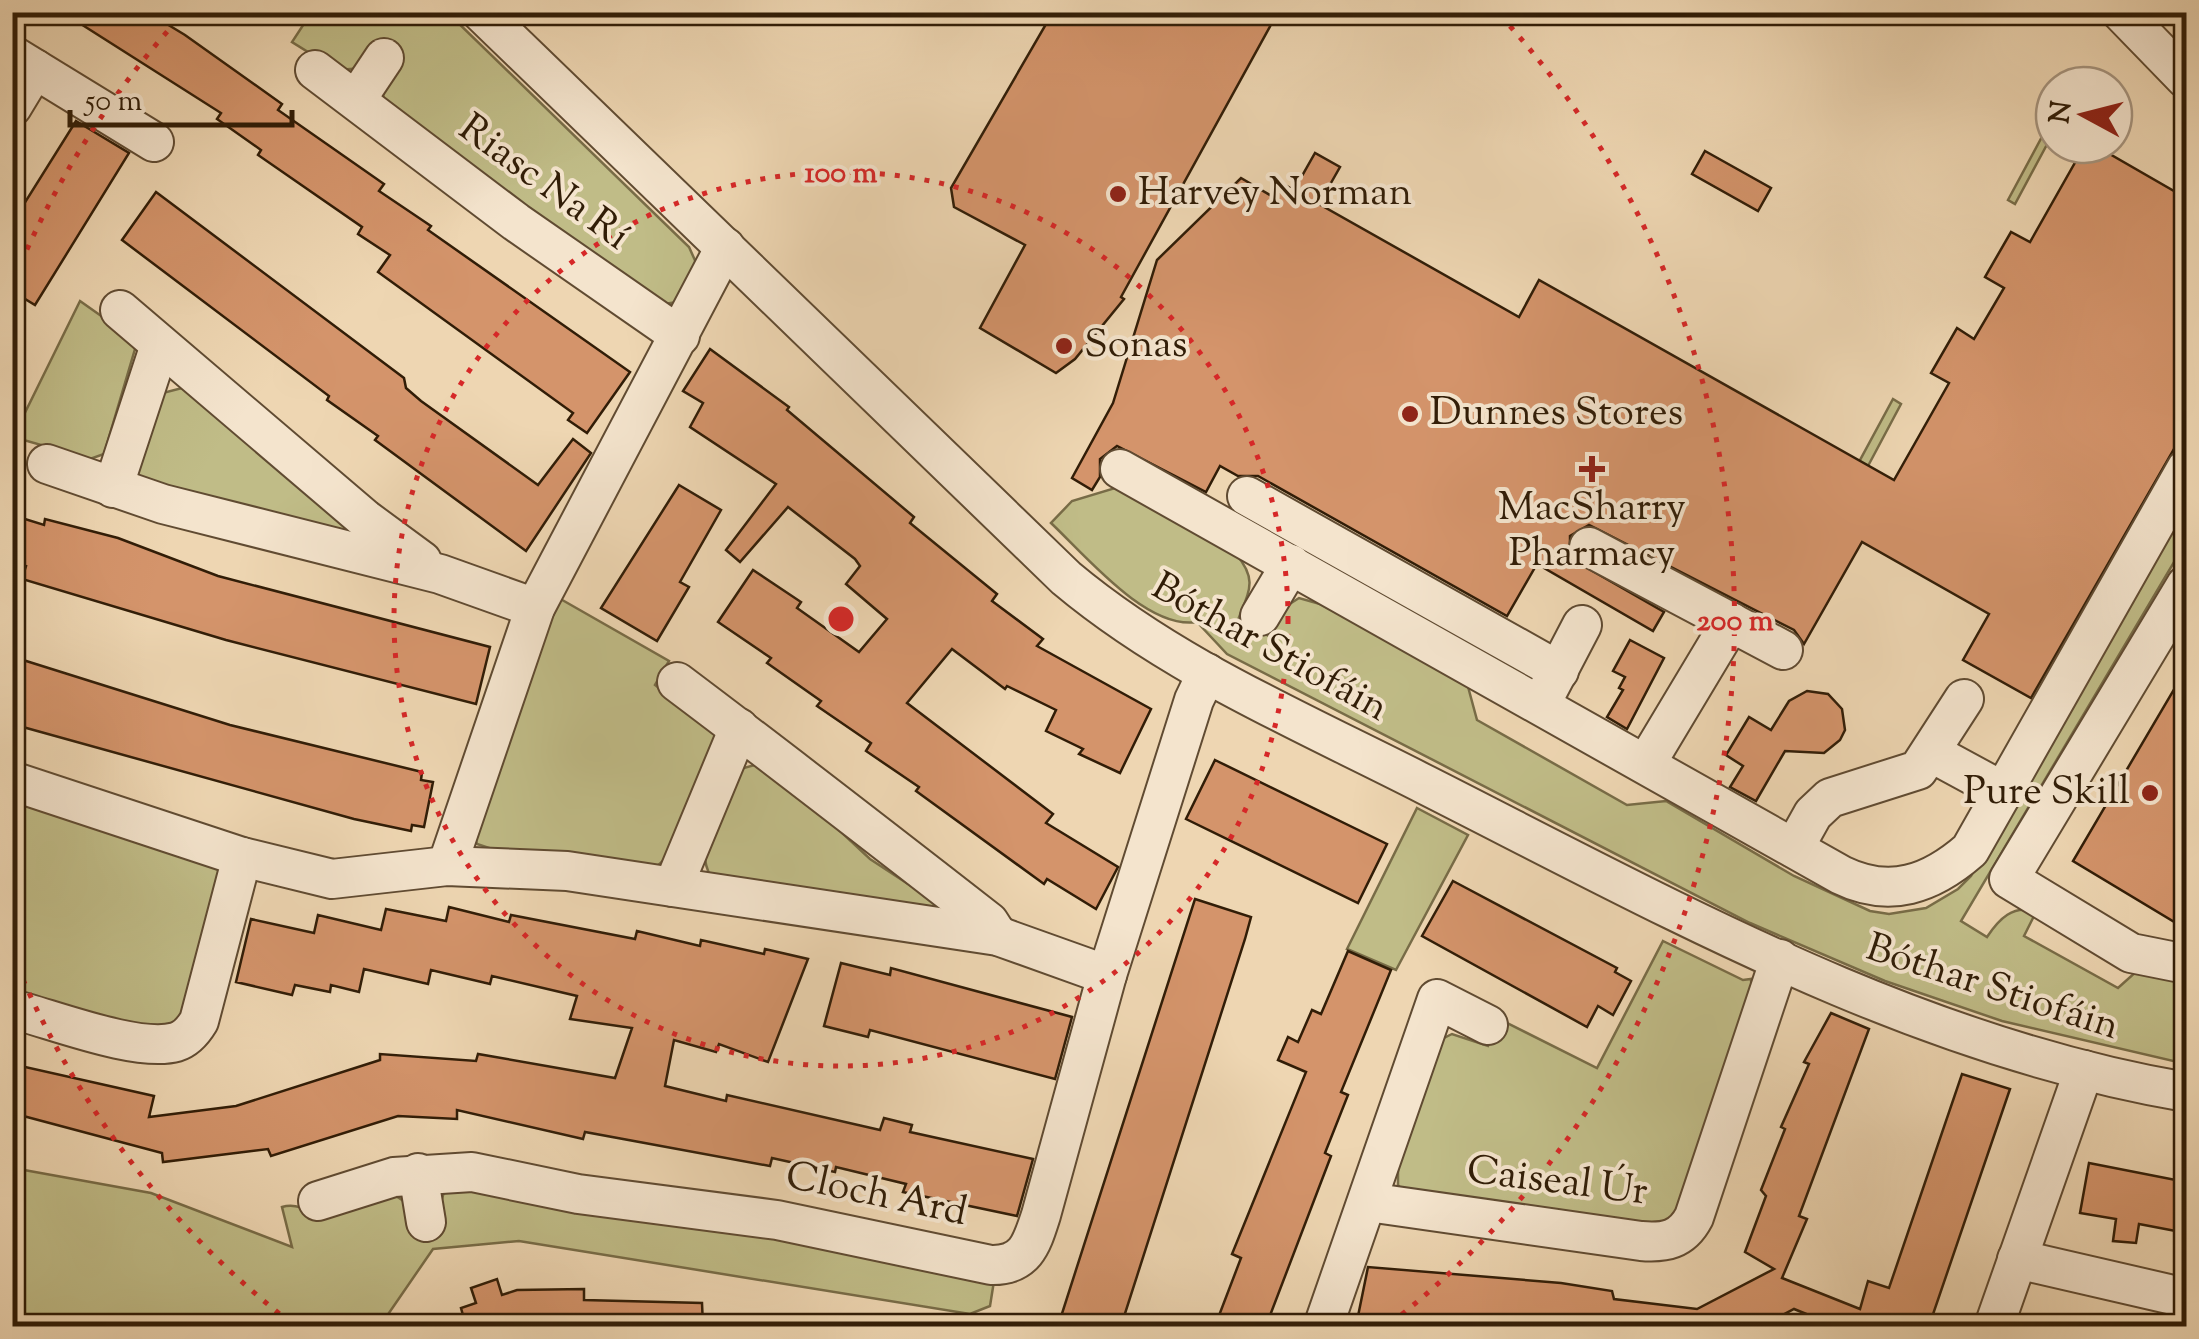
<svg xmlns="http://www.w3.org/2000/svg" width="2199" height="1339" font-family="'Sorts Mill Goudy',serif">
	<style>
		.green { fill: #c0bc87; stroke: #786c47; stroke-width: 2.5 }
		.building { fill: #d4946b; stroke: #311d07; stroke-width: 2.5 }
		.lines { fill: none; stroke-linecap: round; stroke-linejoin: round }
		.minor-casing { stroke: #604b32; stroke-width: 42 }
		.minor { stroke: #f4e4cd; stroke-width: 38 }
		.ring { fill: none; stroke: #d62828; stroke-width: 5; stroke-dasharray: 5 10 }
		.poi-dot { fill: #8f2418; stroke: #f4e4cd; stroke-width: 4 }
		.labels { text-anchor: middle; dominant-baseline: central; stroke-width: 8; stroke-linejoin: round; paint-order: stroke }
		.street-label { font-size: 40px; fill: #311d07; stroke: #f4e4cd }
		.poi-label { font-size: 40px; fill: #311d07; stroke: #f4e4cd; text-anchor: start }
		.centre { fill: #d62828; stroke: #f4e4cd; stroke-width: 5 }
		.ring-label { font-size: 30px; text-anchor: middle; font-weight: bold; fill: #d62828; stroke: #f4e4cd; stroke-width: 8; stroke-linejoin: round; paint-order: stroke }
	</style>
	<rect width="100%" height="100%" fill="#eed6b2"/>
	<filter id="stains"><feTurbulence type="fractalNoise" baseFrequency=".002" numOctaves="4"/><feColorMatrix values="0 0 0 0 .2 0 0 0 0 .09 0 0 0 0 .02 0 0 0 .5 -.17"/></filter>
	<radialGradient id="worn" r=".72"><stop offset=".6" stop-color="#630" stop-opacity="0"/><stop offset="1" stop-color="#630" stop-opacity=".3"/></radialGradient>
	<!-- green -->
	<g class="green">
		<polygon points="311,13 448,13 689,247 698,267 678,302 663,304 633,287 389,108 383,96 388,77 363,68 337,70 292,42"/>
		<polygon points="2044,133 2051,137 2015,204 2008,200"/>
		<polygon points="80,301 131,337 135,349 104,454 90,459 13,437"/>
		<polygon points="182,388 196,393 360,535 138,478 132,467 155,395"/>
		<polygon points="1893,399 1901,404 1868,466 1859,462"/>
		<path d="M1115 488 1236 554C1258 580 1249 591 1238 620L1269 636 1285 607 1299 598 1320 604 1467 683 1477 720 1627 805 1666 801 1794 876 1870 911 1889 914 1926 908 1958 889 1971 876 2186 497V542L1961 921 1987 937C1999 919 2013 904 2036 912L2024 936 2118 988 2138 970 2186 975V1064L2002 1021 1885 981 1750 923 1227 654 1197 622C1147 630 1086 556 1051 523L1072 501Z"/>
		<polygon points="557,597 669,661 655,685 711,728 716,737 665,859 654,869 498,851 477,844 473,833"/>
		<path d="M758 764 823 815 870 859 937 903 934 912 711 877C692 845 720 803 733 771Z"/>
		<polygon points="12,793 216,863 223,880 185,1018 155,1034 13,996"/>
		<polygon points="1417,808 1468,835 1396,970 1347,949"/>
		<polygon points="1663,941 1743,980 1751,979 1752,996 1681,1212 1654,1231 1406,1195 1398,1185 1398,1167 1440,1040 1452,1034 1488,1046 1499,1019 1597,1068"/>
		<path d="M13 1168 151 1193 292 1247 282 1207C299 1202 311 1214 327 1213 362 1210 383 1173 412 1210L439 1209 444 1192 457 1185 675 1218 994 1281 990 1306 970 1314 519 1241 433 1249 380 1326H13Z"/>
	</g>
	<!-- building -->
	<g class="building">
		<polygon points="62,12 147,12 185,35 282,104 278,110 384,184 379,191 431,226 428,230 630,372 587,433 568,420 573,413 378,272 390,255 358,234 362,227 258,155 261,150 217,119 221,113"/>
		<polygon points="1053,12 1278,12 1121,297 1124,299 1075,359 1056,373 980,328 1025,245 954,207 951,188"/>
		<polygon points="76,121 129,153 35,305 12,291 12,223"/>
		<polygon points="2085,145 2094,145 2186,198 2186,428 2031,698 1963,660 1989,614 1862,542 1804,644 1794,630 1589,525 1570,536 1570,558 1664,612 1653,631 1537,564 1507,616 1258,476 1238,476 1220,466 1206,492 1117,446 1100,459 1100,477 1092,490 1072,478 1113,403 1157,260 1241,178 1275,198 1283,184 1294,190 1315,153 1340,167 1319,204 1519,317 1539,280 1894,480 1949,383 1931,373 1957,328 1974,339 2004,288 1985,277 2011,232 2030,242"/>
		<polygon points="1705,151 1771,188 1758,211 1692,174"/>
		<polygon points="156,192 404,378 406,388 421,401 538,485 573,439 591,453 526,551 375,440 378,436 327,400 329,396 122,240"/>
		<polygon points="710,349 789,407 787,410 914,517 910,523 997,594 992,601 1043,639 1037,646 1151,709 1120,773 1079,754 1083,749 1046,731 1056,710 1007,686 1005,689 952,649 907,703 1053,814 1046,823 1118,867 1096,909 1047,879 1044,884 916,791 919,787 866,751 871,743 817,706 821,701 767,663 771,658 718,622 753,570 801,602 797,608 859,652 887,619 846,584 860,566 855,559 788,507 740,562 726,550 776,484 690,427 703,403 683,391"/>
		<polygon points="679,485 721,510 680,582 689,587 657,641 601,608"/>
		<polygon points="12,515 44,525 45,519 118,538 218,576 490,647 476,704 226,640 22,579 26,566 12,562"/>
		<polygon points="1630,640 1664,658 1627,729 1607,717 1623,690 1619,688 1625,677 1613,671"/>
		<polygon points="23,660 230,725 422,772 421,780 433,782 424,827 412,825 411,831 354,819 12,724 12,671 19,673"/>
		<polygon points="2186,669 2186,929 2073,861"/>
		<polygon points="1807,691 1828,694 1842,709 1845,730 1840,740 1824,753 1785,751 1756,801 1730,787 1743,766 1726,755 1749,717 1771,730 1789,701"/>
		<polygon points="1215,760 1387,844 1358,903 1186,819"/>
		<polygon points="1453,881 1617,968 1615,972 1631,981 1613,1015 1598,1006 1587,1027 1422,936"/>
		<polygon points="1195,899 1251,917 1245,939 1121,1326 1058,1326"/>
		<polygon points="449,907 509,922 511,915 635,939 637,931 700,946 701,940 764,954 765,949 808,959 768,1062 719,1044 716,1052 674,1040 665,1086 726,1101 727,1095 880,1130 884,1118 912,1125 910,1132 1033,1159 1017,1216 903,1192 906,1184 836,1167 835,1172 772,1158 770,1166 585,1132 583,1139 457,1110 457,1119 398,1116 271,1156 268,1149 163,1162 162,1153 12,1113 12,1064 154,1096 149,1117 236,1106 380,1060 380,1054 476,1061 478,1054 615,1078 632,1028 570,1019 577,996 492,976 490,984 431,970 428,984 364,969 359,992 331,985 330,992 295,985 292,995 236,982 251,919 314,933 318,915 381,930 386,909 446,921"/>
		<polygon points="1348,951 1391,970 1341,1092 1348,1095 1325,1153 1331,1156 1266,1326 1215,1326 1241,1258 1232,1254 1306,1072 1278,1060 1288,1037 1298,1042 1312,1010 1321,1014"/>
		<polygon points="841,963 890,975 891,968 1072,1017 1055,1079 870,1030 868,1037 824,1026"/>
		<polygon points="1831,1013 1869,1029 1799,1216 1807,1219 1782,1278 1860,1309 1868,1281 1889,1288 1962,1074 2010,1089 1929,1326 1836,1326 1794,1309 1762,1326 1356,1326 1368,1267 1561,1283 1612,1291 1614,1299 1697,1309 1774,1269 1745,1252 1766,1196 1761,1190 1785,1129 1781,1127 1809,1064 1804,1062"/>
		<polygon points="2089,1163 2186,1182 2186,1233 2139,1224 2136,1243 2113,1241 2116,1219 2080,1213"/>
		<polygon points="497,1279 502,1295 517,1290 584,1289 584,1300 702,1303 703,1326 466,1326 461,1308 476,1303 471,1288"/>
	</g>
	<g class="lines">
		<!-- minor casing -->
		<g class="minor-casing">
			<g id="minor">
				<path d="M481 12 1066 578C1172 667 1303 722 1426 785 1669 908 1914 1046 2186 1092"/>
				<polyline points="2121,12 2186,79"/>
				<polyline points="12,55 154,142"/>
				<polyline points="315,70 516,222 680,336"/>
				<polyline points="356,100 384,58"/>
				<polyline points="12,107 35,69"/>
				<polyline points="120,310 365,519 422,561"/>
				<polyline points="47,464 163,504 440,574 535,608"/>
				<path d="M1120 469 1841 875C1890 899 1931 884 1970 850L2186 469"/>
				<polyline points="113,488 160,345"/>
				<polyline points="1247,496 1559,671"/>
				<polyline points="1589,547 1783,650"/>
				<polyline points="2186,585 2009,879 2131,953 2186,964"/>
				<polyline points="1260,616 1291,564"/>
				<path d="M677 682C782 761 885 841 989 922L998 936"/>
				<polyline points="1547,692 1582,625"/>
				<polyline points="1932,753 2004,792"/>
				<polyline points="1647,762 1731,622"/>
				<polyline points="12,781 242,857 332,879 447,866 567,871 998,936 1107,975"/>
				<polyline points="1794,848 1813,814 1830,798 1918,770 1964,699"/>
				<polyline points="447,866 535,608 725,247"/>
				<polyline points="673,887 739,728"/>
				<path d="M12 1009C52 1019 138 1053 176 1042 186 1039 193 1031 199 1021L242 857"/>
				<polyline points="418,1173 426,1222"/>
				<path d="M318 1201 394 1177 472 1172 578 1194 777 1220 991 1265C1026 1266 1032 1243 1041 1215L1107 975 1194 700 1207 673"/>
				<path d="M1368 1202 1641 1241C1665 1243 1682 1240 1694 1217L1780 959"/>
				<polyline points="2017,1259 2186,1298"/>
				<polyline points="1324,1324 1437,999 1488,1025"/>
				<polyline points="1994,1326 2084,1070"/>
			</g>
		</g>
		<!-- minor -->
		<use href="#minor" class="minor"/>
	</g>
	<!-- distance rings -->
	<g class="ring">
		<circle cx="841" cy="619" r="447"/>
		<path d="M291 1323A894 894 0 0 1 15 961M15 277A894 894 0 0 1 182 15M1500 15A894 894 0 0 1 1391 1323"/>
	</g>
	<!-- markers -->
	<g class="poi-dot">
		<circle cx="1118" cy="194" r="10"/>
		<circle cx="1064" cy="346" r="10"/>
		<circle cx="1410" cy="414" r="10"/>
		<path d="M1587 454h10v10h10v10h-10v10h-10v-10h-10v-10h10z"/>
		<circle cx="2150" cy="793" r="10"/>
	</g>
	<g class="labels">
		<!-- street labels -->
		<g class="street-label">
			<text transform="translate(543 184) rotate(36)">Riasc Na Rí</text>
			<text transform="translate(1269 649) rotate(29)">Bóthar Stiofáin</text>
			<text transform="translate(1992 989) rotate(18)">Bóthar Stiofáin</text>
			<text transform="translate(1557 1183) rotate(7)">Caiseal Úr</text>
			<text transform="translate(876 1196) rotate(12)">Cloch Ard</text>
		</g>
		<!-- poi labels -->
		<g class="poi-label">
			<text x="1138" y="194">Harvey Norman</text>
			<text x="1084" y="346">Sonas</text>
			<text x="1430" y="414">Dunnes Stores</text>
			<text x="1592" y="509" text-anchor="middle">MacSharry<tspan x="1592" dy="46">Pharmacy</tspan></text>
			<text x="2130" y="793" text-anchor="end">Pure Skill</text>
		</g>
	</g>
	<circle cx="841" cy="619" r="15" class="centre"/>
	<g class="ring-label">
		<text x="841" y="182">100 m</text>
		<text x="1735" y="630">200 m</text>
	</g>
	<!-- margin -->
	<rect width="2199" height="1339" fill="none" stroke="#eed6b2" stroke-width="50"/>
	<rect x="15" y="15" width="2169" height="1309" fill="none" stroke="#311d07" stroke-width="5"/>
	<rect x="25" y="25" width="2149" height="1289" fill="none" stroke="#311d07" stroke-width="2.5"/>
	<!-- north arrow -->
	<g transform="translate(2084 115) rotate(277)"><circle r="48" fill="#f4e4cd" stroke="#a6947e" stroke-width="2.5"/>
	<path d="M0-8L18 38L0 25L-18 38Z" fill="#8f2418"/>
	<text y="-15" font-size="28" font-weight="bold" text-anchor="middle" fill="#311d07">N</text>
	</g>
	<!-- scale -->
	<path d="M70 110v15h222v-15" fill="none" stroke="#311d07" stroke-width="5"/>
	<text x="85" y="110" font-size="30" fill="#311d07" stroke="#f4e4cd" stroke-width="8" paint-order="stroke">50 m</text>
	<rect width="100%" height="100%" filter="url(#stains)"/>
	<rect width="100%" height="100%" fill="url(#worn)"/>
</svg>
